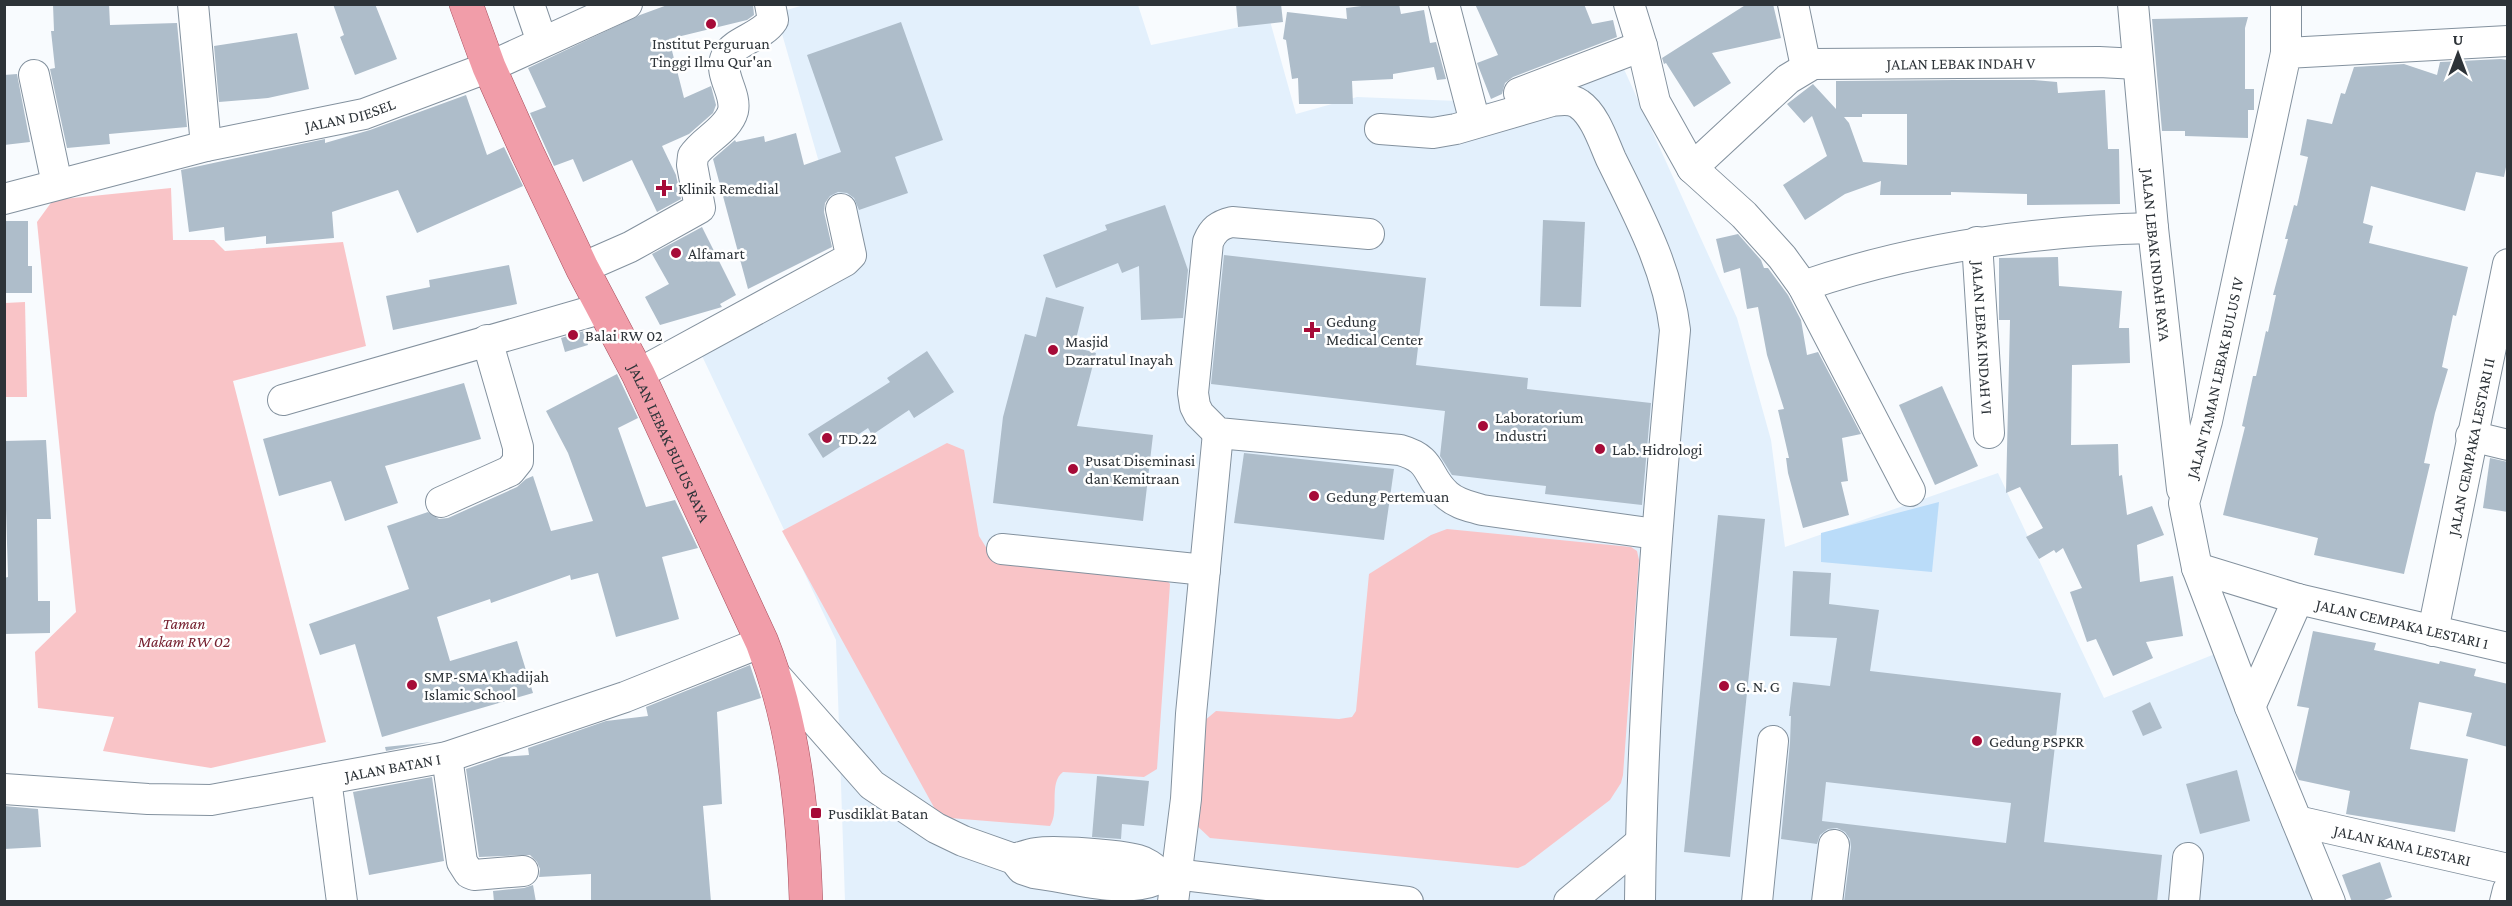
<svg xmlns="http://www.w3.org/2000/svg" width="2512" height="906" viewBox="0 0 2512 906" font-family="'Crimson Pro',serif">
  <rect width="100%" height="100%" fill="#f8fbfe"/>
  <polygon fill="#e3f0fc" points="804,5 1138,5 1151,45 1270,21 1296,114 1357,97 1508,103 1623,67 1737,318 1771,440 1785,547 1998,473 2104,698 2225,650 2331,901 845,901 836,640 695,341 848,263 776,13"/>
  <g fill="#f9c4c7">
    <polygon points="171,188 173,240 214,240 225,251 343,242 366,346 233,381 326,742 211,768 103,751 114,717 38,708 35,652 76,612 37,222 53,200"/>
    <polygon points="25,302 27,397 5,397 5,303"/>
    <path d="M947 443 964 450 979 536 989 552 1166 579 1170 584 1157 769 1144 777 1063 772C1048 783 1060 811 1050 826L950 818 936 811 782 531Z"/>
    <polygon points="1447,529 1631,547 1637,551 1639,560 1623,775 1621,783 1610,800 1525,865 1518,868 1210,838 1194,823 1204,721 1216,711 1339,719 1352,717 1356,711 1369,574 1431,535"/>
  </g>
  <polygon fill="#badcf9" points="1939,502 1932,572 1821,562 1821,533"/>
  <g fill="#aebdca" fill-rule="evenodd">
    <polygon points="53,4 109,4 110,25 177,23 187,127 109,134 110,144 67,148 50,69 55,68 51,31 54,31"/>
    <polygon points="333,4 375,4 397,59 355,75 340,37 344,35"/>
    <polygon points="670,4 753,4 754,15 747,20 669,39 684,98 711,86 716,105 713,113 689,134 662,146 676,175 681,199 657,212 632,160 583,182 573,159 554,166 530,113 546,107 528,68 640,15"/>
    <polygon points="1236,4 1281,4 1283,22 1238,27"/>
    <polygon points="1377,4 1399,4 1401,14 1424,10 1430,43 1436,42 1446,79 1437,80 1434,67 1393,74 1393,79 1352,81 1353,104 1299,104 1298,78 1292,79 1286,40 1283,39 1287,12 1347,19 1346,8"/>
    <polygon points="1475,4 1584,4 1592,24 1613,20 1617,37 1513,77 1505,83 1502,94 1491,99 1477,63 1498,55"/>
    <polygon points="1747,4 1773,4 1781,38 1712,53 1731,83 1694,107 1666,63 1664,64 1662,58"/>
    <polygon points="2248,17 2245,28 2245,89 2254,89 2254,110 2248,110 2248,138 2185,136 2185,131 2162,131 2152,19"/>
    <polygon points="901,22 943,140 895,157 908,193 859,210 854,198 847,193 838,192 830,196 825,203 824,212 832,247 748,289 713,159 735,140 736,142 764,136 765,142 796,133 804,165 841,152 807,55"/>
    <polygon points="297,33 309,89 268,98 219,102 214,46"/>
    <polygon points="2501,59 2508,60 2508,157 2504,177 2476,172 2465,211 2371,186 2363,223 2373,226 2369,243 2468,267 2456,316 2453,315 2442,367 2448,369 2435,413 2424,463 2430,464 2404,574 2314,555 2318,538 2223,515 2245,427 2242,426 2253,376 2256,376 2266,331 2268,332 2276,295 2273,295 2288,239 2285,239 2294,205 2297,206 2308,157 2300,155 2307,119 2332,124 2341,93 2345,94 2354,67 2404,64 2437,75 2440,62"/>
    <polygon points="17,74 30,142 4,145 4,75"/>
    <path d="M1955 80H2034L2057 82 2058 93 2105 90 2108 149H2119L2120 204 2027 205V194L1951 192V195H1880L1881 181 1845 194 1805 220 1783 185 1827 156 1812 116 1804 123 1787 104 1813 84 1836 109V81ZM1862 114H1907V165L1863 162 1849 123 1844 117H1862Z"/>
    <polygon points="466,95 487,155 504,147 523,186 417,233 398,190 332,212 334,238 266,244 266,236 225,241 224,227 189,232 181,170 325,139 325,143 370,130"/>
    <polygon points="1165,205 1188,270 1183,318 1141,320 1139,266 1122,273 1118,263 1056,288 1043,255 1107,230 1105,225"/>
    <polygon points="1543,220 1585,222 1581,307 1540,306"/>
    <polygon points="4,221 28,221 28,266 32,266 32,293 4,293"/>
    <polygon points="702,227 736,295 720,304 722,307 660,325 645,297 669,284 652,254"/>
    <polygon points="1738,234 1761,260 1764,268 1768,268 1788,295 1801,320 1807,355 1818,352 1861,434 1842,438 1848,481 1841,482 1849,515 1803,528 1788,473 1786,458 1789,458 1778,410 1784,409 1767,355 1758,307 1747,309 1740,268 1724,273 1716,239"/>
    <polygon points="1224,255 1426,278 1416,365 1528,378 1527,389 1651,403 1642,505 1545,494 1546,486 1452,475 1440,456 1445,411 1211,384"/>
    <polygon points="2058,257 2059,286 2122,291 2119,328 2129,328 2130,363 2072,365 2071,445 2118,444 2119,476 2122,475 2127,515 2152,506 2164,535 2137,545 2140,582 2173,576 2183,636 2146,642 2153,658 2113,676 2096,639 2087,642 2070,592 2082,588 2063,548 2056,553 2054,550 2039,559 2026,537 2043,528 2020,487 2006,493 2010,320 1999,320 1999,258"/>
    <polygon points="509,265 517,304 393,330 386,296 430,287 429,280"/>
    <polygon points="1046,297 1084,307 1074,347 1096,353 1077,426 1153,435 1143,521 993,503 1003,417 1025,334 1036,337"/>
    <polygon points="584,331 588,345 565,352 561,338"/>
    <polygon points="927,351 954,392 914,418 909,410 872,435 868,428 823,458 808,434 890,382 887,378"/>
    <polygon points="617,374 638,418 618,428 646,507 675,500 698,548 662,557 679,619 616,637 598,573 571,580 570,575 491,603 490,599 437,617 450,661 517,641 533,693 382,737 355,644 320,655 309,624 409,589 387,526 428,512 439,519 448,518 517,487 526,479 533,476 551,531 593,521 568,453 546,411"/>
    <polygon points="464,383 481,439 385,466 398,503 345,521 331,481 279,496 263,439"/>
    <polygon points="1942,386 1978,466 1935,485 1899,405"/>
    <polygon points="46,440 51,519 37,519 38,601 50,601 50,633 4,634 4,578 8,577 4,441"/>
    <polygon points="1244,453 1394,469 1384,540 1234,523"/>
    <polygon points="2490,458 2508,462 2508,512 2483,508"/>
    <polygon points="1718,515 1765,519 1730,857 1684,852"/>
    <path d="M1793 571 1831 573 1829 604 1879 610 1870 671 2061 693 2044 842 2162 855 2157 902H1844L1851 847 1850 839 1845 832 1837 828 1828 829 1820 835 1817 844 1781 839 1790 743 1791 716H1789L1793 682 1830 686 1837 638 1790 636ZM1826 782 2011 803 2006 843 1822 821Z"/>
    <polygon points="2313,631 2376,643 2374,650 2439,664 2440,661 2476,669 2474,676 2508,684 2508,747 2466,736 2472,713 2419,702 2410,749 2468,759 2455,832 2346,814 2350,791 2299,780 2295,772 2309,708 2297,706"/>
    <polygon points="750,665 761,698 717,712 722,804 703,806 711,902 591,902 591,874 539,877 540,869 537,862 530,855 479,857 466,769 501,757 529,755 528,748 606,721 648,716 646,707"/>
    <polygon points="2150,702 2162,728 2143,736 2132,711"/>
    <polygon points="432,742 386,751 385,747"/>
    <polygon points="2237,770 2250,821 2200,834 2186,784"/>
    <polygon points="1097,776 1149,781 1144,826 1122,824 1121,839 1092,837"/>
    <polygon points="432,777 444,861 369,875 353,792"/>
    <polygon points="4,806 38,809 41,847 4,849"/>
    <polygon points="2380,862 2392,897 2379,902 2352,902 2342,875"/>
    <polygon points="533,885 536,902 494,902 493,891 524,888"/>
  </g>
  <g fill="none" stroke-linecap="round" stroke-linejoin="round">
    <g stroke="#83919e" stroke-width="32">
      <g id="minor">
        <polyline points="193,4 206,146"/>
        <polyline points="529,4 542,42"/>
        <polyline points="1444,4 1472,111"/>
        <polyline points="1629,4 1642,46 1655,102 1692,168 1744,215 1782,257 1803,286 1910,491"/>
        <polyline points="1793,4 1806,67"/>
        <path id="s1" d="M2133 4 2153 228 2182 489"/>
        <polyline points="2286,53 2286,4"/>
        <polyline points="34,75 57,184"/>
        <polyline points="1519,93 1642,46"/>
        <path d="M1380 129 1433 133 1456 129 1552 101C1561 100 1571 98 1579 104 1595 115 1603 141 1611 159 1638 214 1668 269 1675 330 1657 520 1642 711 1640 902"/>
        <path id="s2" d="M1692 168 1788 79 1813 64 2099 62 2138 64"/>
        <path id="s3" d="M4 199 206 146 364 114 489 67 627 4"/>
        <path d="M1369 234 1232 222C1219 225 1213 230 1208 242L1193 393 1195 406 1199 414 1218 433 1400 450C1435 460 1425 476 1447 495 1457 504 1469 506 1482 510L1656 534"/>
        <path id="s4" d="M1977 242 1989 433"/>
        <path d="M582 268 630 247 700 208 692 165 693 156C703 140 728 130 733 111 737 93 718 74 726 57 734 41 762 37 773 20L770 4"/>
        <path d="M1803 286C1916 247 2034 231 2153 228"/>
        <polyline points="638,374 845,261 851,255 841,209"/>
        <polyline points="283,400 603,308"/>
        <polyline points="2471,436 2508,445"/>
        <polyline points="441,502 510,471 518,461 518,447 487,340"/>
        <polyline points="1002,549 1205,570"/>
        <path id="s5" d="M2197 568 2298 599 2508 648"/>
        <path id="s6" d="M2433 631 2508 264"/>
        <path d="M775 675 872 785 936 828 963 841 1014 859 1022 869 1034 873C1069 877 1122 894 1156 880L1158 872"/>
        <polyline points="2250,707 2298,599"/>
        <polyline points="447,757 462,862 469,873 474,875 523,871"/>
        <polyline points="326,779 342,902"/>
        <path id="s7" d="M4 789 148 799 211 800 447 757 625 697 762 642"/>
        <path id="s8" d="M2297 821 2508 869"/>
        <path d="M1014 859C1021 857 1029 854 1036 853 1056 850 1119 855 1138 860 1146 862 1152 867 1158 872L1408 902"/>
        <polyline points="1173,902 1186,799 1191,714 1218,433"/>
        <polyline points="1569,902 1641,842"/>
        <polyline points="1757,902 1773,741"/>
        <polyline points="1827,902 1834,845"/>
        <polyline points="2184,902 2188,858"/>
        <path id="s9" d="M2330 902 2250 707 2197 568 2184 503 2207 421 2286 53 2508 41"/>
        <polyline points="2505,902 2508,890"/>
      </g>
    </g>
    <g stroke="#a74d5c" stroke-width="34">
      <g id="major">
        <path id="s10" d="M466 4 489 67 527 152 582 268 638 374 762 642C795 726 803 813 806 902"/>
      </g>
    </g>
    <use href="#minor" stroke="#fff" stroke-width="30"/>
    <use href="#major" stroke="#f19da9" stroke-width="33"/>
  </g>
  <g fill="#a60b38" stroke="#fff" stroke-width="2">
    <circle cx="711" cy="24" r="6"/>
    <path d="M661 179h6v6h6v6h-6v6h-6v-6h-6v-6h6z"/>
    <circle cx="676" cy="253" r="6"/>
    <path d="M1309 321h6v6h6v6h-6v6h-6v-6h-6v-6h6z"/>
    <circle cx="573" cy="335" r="6"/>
    <circle cx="1053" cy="350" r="6"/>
    <circle cx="1483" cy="426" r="6"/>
    <circle cx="827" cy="438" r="6"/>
    <circle cx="1600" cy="449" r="6"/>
    <circle cx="1073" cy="469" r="6"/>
    <circle cx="1314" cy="496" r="6"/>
    <circle cx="412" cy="685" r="6"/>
    <circle cx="1724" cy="686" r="6"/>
    <circle cx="1977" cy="741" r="6"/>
    <rect x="810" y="807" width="12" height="12" rx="3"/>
  </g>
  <g text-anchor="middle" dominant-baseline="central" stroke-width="5" stroke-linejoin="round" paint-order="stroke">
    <g font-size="16" fill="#2d3338" stroke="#fff" text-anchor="start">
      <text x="711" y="43" text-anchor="middle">Institut Perguruan<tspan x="711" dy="18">Tinggi Ilmu Qur'an</tspan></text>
      <text x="678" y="188">Klinik Remedial</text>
      <text x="688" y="253">Alfamart</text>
      <text x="1326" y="321">Gedung<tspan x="1326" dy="18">Medical Center</tspan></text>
      <text x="585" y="335">Balai RW 02</text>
      <text x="1065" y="341">Masjid<tspan x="1065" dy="18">Dzarratul Inayah</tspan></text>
      <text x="1495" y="417">Laboratorium<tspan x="1495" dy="18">Industri</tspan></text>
      <text x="839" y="438">TD.22</text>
      <text x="1612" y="449">Lab. Hidrologi</text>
      <text x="1085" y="460">Pusat Diseminasi<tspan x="1085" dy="18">dan Kemitraan</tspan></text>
      <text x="1326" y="496">Gedung Pertemuan</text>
      <text x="424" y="676">SMP-SMA Khadijah<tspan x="424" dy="18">Islamic School</tspan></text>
      <text x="1736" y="686">G. N. G</text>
      <text x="1989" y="741">Gedung PSPKR</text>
      <text x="828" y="813">Pusdiklat Batan</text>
    </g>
    <g font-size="16" fill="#2d3338" stroke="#fff">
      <text stroke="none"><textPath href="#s2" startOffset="308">JALAN LEBAK INDAH V</textPath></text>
      <text stroke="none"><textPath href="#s3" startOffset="356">JALAN DIESEL</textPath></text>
      <text stroke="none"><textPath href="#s1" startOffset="252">JALAN LEBAK INDAH RAYA</textPath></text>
      <text stroke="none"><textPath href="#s4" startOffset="96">JALAN LEBAK INDAH VI</textPath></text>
      <text stroke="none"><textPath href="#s9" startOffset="555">JALAN TAMAN LEBAK BULUS IV</textPath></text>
      <text stroke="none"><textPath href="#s10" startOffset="484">JALAN LEBAK BULUS RAYA</textPath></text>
      <text stroke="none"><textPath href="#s6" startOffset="188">JALAN CEMPAKA LESTARI II</textPath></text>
      <text stroke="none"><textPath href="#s5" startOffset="213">JALAN CEMPAKA LESTARI 1</textPath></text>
      <text stroke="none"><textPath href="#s7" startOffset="392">JALAN BATAN I</textPath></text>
      <text stroke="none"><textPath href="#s8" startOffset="108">JALAN KANA LESTARI</textPath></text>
    </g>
    <g font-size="16" font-style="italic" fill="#76202f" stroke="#fff">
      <text x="184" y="623">Taman<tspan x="184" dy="18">Makam RW 02</tspan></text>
    </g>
  </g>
  <rect width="2512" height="906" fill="none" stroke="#2d3338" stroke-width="12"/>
  <g transform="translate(2458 54)" stroke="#ffffff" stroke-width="4.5" paint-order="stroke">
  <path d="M0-4.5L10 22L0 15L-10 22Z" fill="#2d3338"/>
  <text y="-9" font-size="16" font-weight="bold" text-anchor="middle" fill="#2d3338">U</text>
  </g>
</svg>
